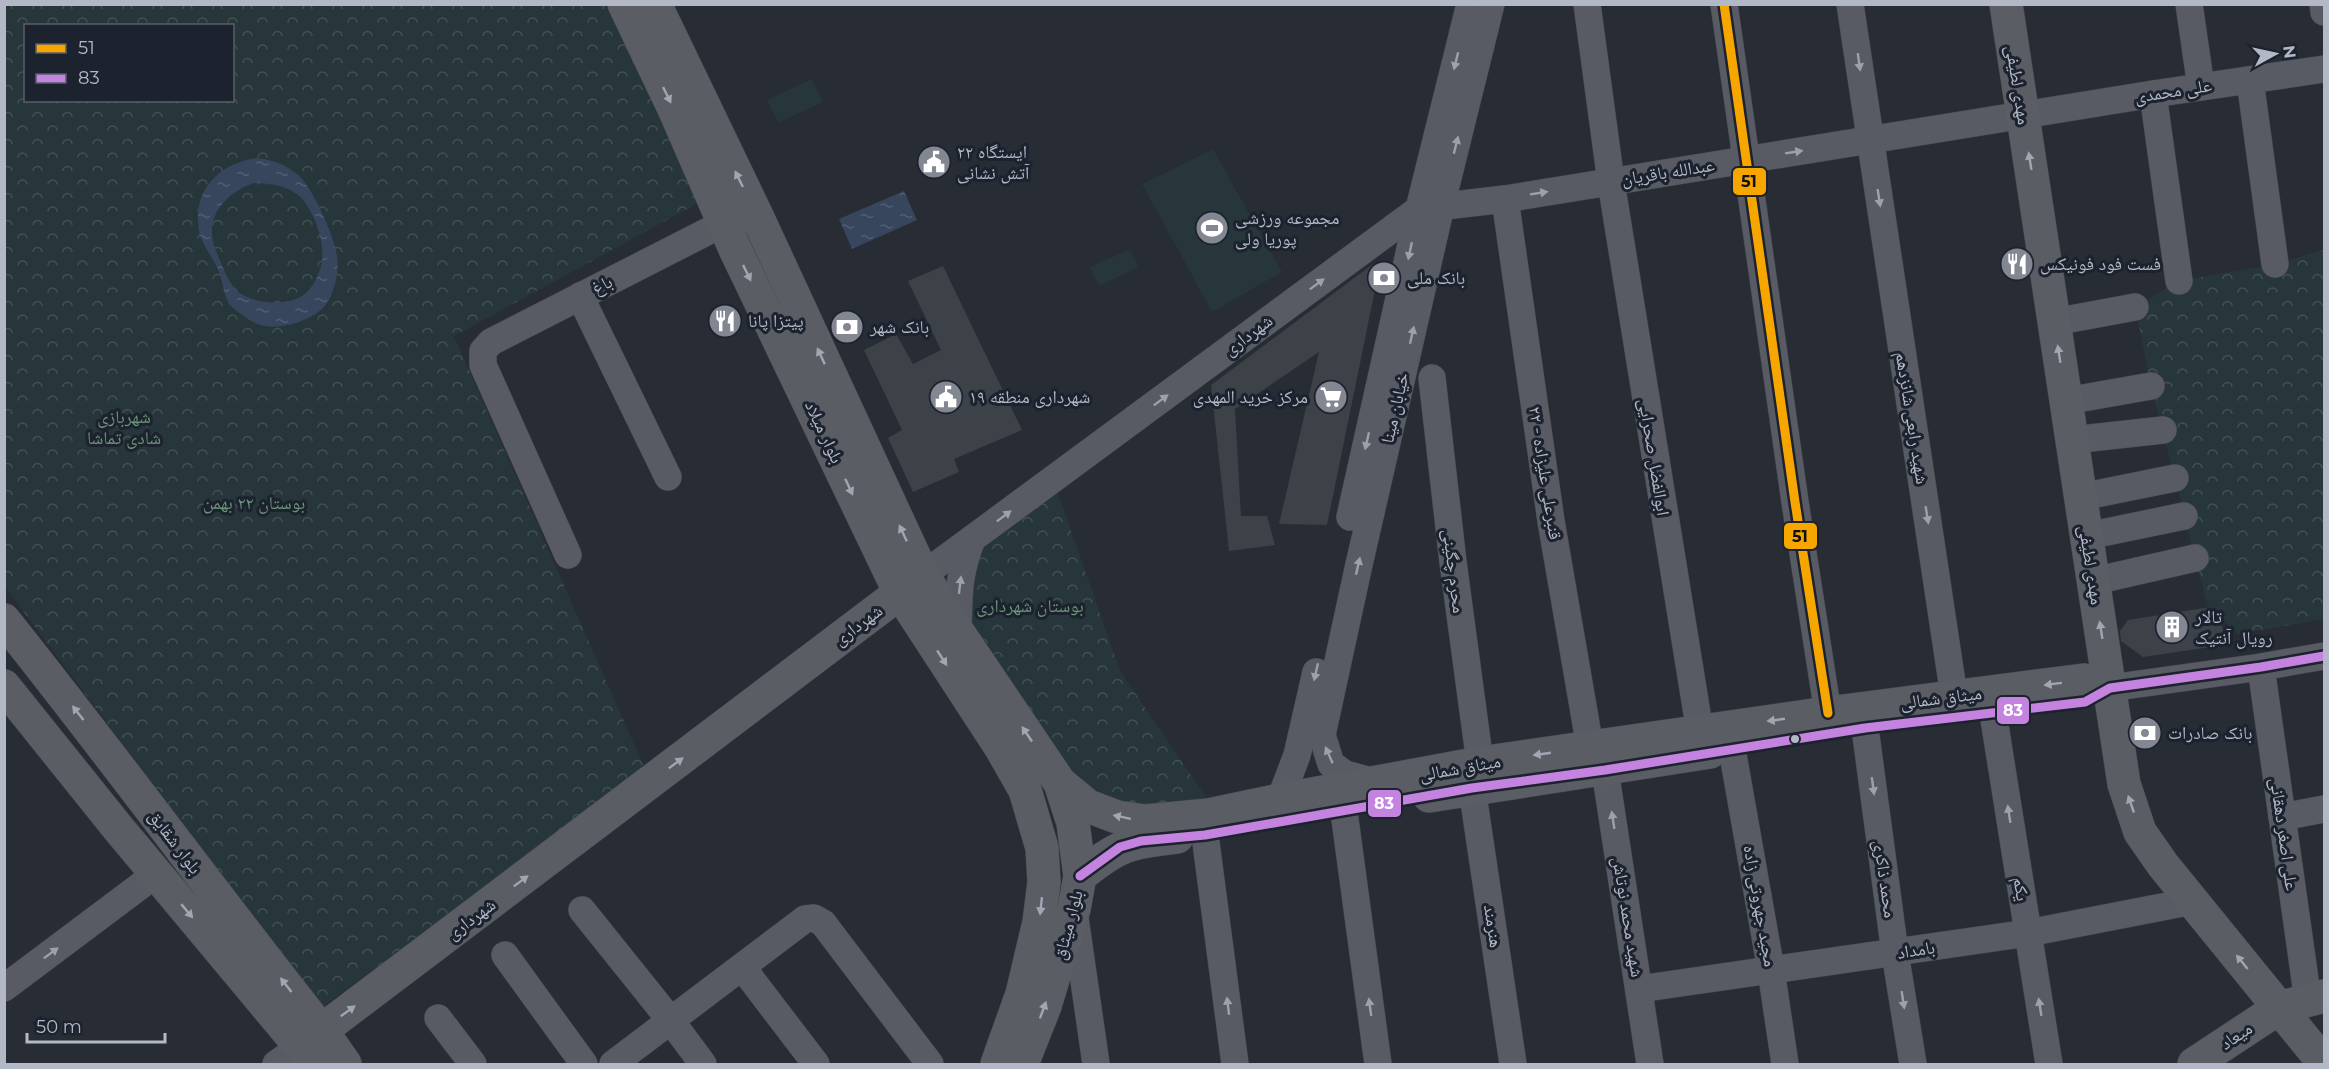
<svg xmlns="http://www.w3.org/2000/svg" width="2329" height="1069" viewBox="0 0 2329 1069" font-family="Montserrat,'Noto Naskh Arabic',sans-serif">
  <defs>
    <pattern id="forest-crowns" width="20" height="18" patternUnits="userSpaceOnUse" patternTransform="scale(1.5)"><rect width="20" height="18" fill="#26363a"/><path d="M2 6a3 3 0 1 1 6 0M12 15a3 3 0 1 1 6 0" fill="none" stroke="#435155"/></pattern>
    <pattern id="water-ripples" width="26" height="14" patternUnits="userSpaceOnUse" patternTransform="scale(1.5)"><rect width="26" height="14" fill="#37455d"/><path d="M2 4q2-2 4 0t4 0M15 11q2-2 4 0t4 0" fill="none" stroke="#525e73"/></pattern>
  </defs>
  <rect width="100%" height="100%" fill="#282c34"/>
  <g fill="#26363a">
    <polygon points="812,79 823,102 778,123 767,100"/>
    <polygon points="1213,149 1282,272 1212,312 1142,184"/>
    <polygon points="1130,249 1138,267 1099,286 1090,267"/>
  </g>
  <g fill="url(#forest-crowns)" fill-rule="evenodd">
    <path d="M5 5H605L702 201 454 336 645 769 321 1008 5 587ZM26 26H232V100H26Z"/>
    <polygon points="2324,250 2324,619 2238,634 2207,604 2151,386 2135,307 2179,281 2275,264"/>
    <polygon points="1057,490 1120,671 1210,803 1132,805 1100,792 1068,772 966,623 978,553"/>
  </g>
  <g fill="url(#water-ripples)" fill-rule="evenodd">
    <path d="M257 158C273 160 285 164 298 175 312 186 335 238 337 256 339 271 336 283 331 296 325 311 310 318 296 323 275 329 259 329 241 314 237 311 230 306 228 302 223 291 222 278 217 267 212 257 203 245 200 235 190 193 217 163 257 158ZM254 183C269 183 285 185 298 195 314 208 327 246 321 266 313 295 296 305 266 302 257 301 244 297 237 291 229 283 225 272 221 263 216 252 211 240 212 227 214 206 235 189 254 183Z"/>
    <polygon points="904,191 917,220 852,249 839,219"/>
  </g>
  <g fill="#3d4148">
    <polygon points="1373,264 1377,280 1327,525 1279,524 1319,352 1235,409 1241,516 1267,516 1275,545 1229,551 1211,385"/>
    <polygon points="943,266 1022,430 954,459 959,472 913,492 888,438 902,430 864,350 896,334 913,364 941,350 908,281"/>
    <polygon points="2211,607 2231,644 2143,657 2121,641 2120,631 2128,620"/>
  </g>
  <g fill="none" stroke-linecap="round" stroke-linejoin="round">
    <g stroke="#44474d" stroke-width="28">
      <g id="minor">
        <polyline points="1587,4 1611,182 1700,732"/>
        <polyline points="1724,4 1795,502 1828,713"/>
        <polyline points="1850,4 1954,696"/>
        <polyline points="2189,4 2201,87"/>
        <polyline points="2323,4 2324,12"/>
        <polyline points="2250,80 2275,264"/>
        <polyline points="2153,94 2179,281"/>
        <polyline points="1505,199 1551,521 1590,747"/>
        <polyline points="580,296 668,477"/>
        <polyline points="2054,322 2135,307"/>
        <polyline points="1432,378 1453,562 1480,763"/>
        <polyline points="2066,401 2151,386"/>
        <polyline points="2072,440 2163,430"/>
        <polyline points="2081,497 2175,478"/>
        <polyline points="1350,517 1419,209 1470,4"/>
        <polyline points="2087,536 2184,516"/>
        <polyline points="568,555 483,365 483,351 491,342 724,223 744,219"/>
        <polyline points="923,575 1419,209 1505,199 2153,94 2324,69"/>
        <polyline points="2094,581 2195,558"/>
        <path d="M958 632C959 594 958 575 972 539"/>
        <polyline points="2261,667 2308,1001"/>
        <polyline points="2110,688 2261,667 2324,656"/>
        <polyline points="1993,713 2049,1064"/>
        <polyline points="1865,728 1895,953 1913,1064"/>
        <polyline points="1732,749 1771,970 1785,1064"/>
        <polyline points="1605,770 1650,1064"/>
        <polyline points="1375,782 1345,774 1331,764 1322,735 1358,569 1441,206 1491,4"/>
        <polyline points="1472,788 1513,1064"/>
        <polyline points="1280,800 1297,755 1316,672"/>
        <polyline points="1344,812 1378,1064"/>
        <polyline points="2282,817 2324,809"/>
        <polyline points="1205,835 1235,1064"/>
        <polyline points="582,910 671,1021 703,1064"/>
        <polyline points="1074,911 1096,1064"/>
        <polyline points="505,955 584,1064"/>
        <polyline points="742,967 816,1064"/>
        <polyline points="4,988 156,874"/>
        <polyline points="1639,989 2028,933 2193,901"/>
        <polyline points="438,1018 473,1064"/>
        <polyline points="276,1064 301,1046"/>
        <polyline points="613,1064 805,919 814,918 823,923 930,1064"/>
      </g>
    </g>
    <g stroke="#464951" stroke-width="34">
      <g id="major">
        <polyline points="624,4 675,111 735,249 900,593 1001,748 1025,790 1042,848 1044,882 1039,922 1022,994 997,1064"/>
        <polyline points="655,4 757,216 923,575 958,632 1060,783 1073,823 1080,876 1074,909 1045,1006 1022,1064"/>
        <polyline points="2006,4 2124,784 2140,832 2163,865 2324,1063"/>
        <path d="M4 620C112 755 214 895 322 1031L345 1064"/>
        <polyline points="4,686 118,828 315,1064"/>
        <polyline points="1060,783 1088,806 1117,817 1145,821 1209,815 1280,800 1480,763 1828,713 2084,680 2110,688"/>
        <polyline points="1429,796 1710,752"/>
        <path d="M1080 876C1118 845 1129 842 1177 837"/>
        <polyline points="301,1046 917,580"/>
        <polyline points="2194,1064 2279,1008 2324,996"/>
      </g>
    </g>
    <use href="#minor" stroke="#585b63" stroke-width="27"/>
    <use href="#major" stroke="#5a5d64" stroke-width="33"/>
    <g stroke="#1c222e" stroke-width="14">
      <polyline id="bus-1" points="1724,4 1795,502 1828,713"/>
    </g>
    <g stroke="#1c222e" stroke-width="14">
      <polyline id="bus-2" points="1080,876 1120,847 1141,841 1205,835 1472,788 1605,770 1865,728 2085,702 2110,688 2261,667 2324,656"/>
    </g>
    <use href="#bus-1" stroke="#f7a600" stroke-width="9"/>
    <use href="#bus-2" stroke="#c483df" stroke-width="9"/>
  </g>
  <defs><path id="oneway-solid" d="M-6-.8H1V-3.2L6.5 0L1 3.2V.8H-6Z" transform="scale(1.5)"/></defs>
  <g fill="#9ca1ac">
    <use href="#oneway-solid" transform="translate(1456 61) rotate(104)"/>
    <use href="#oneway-solid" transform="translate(1859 62) rotate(82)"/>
    <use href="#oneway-solid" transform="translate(1456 145) rotate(-76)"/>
    <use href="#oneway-solid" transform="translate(1794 152) rotate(-9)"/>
    <use href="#oneway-solid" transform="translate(1539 193) rotate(-9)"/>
    <use href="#oneway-solid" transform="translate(1879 198) rotate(81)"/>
    <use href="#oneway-solid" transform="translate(1410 251) rotate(102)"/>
    <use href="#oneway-solid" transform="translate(1317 284) rotate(-37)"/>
    <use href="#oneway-solid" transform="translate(1412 335) rotate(-77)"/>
    <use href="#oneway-solid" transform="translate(1161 400) rotate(-37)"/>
    <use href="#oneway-solid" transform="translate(1367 441) rotate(103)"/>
    <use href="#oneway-solid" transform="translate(1927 515) rotate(81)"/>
    <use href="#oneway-solid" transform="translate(1004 516) rotate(-37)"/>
    <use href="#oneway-solid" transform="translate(1358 566) rotate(-77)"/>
    <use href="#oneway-solid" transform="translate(960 585) rotate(-83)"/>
    <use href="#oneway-solid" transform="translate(1316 672) rotate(103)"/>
    <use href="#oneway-solid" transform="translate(1329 755) rotate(-114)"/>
    <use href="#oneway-solid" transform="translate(1873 786) rotate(82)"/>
    <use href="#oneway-solid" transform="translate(2009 814) rotate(-99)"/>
    <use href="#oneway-solid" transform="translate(1613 820) rotate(-99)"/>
    <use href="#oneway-solid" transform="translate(51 953) rotate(-37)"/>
    <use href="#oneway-solid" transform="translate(1903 1000) rotate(81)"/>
    <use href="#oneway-solid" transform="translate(1228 1006) rotate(-97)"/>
    <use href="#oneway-solid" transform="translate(1370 1007) rotate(-98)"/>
    <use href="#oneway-solid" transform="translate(2040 1007) rotate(-99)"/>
  </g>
  <g fill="#a0a6b2">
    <use href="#oneway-solid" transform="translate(667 95) rotate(64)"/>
    <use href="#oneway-solid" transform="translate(2030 161) rotate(-99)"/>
    <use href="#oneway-solid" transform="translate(739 179) rotate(-116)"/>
    <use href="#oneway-solid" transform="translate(747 273) rotate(64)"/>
    <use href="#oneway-solid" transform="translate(2059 354) rotate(-99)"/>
    <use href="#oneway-solid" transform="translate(821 356) rotate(-115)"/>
    <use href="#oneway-solid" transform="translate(849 487) rotate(65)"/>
    <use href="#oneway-solid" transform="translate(903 533) rotate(-115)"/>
    <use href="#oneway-solid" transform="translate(2101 630) rotate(-99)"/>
    <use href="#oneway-solid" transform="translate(942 658) rotate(57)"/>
    <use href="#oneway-solid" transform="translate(2053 684) rotate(173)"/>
    <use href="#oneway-solid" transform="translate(78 713) rotate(-128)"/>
    <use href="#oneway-solid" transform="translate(1776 720) rotate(172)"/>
    <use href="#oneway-solid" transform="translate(1027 734) rotate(-124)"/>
    <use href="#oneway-solid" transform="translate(1542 754) rotate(172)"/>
    <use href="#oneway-solid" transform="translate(676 763) rotate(-37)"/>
    <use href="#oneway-solid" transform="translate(2131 804) rotate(-109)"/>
    <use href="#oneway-solid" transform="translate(1122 817) rotate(-168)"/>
    <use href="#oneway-solid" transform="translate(521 881) rotate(-37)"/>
    <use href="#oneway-solid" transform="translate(1041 906) rotate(96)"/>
    <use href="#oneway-solid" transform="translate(187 911) rotate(50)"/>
    <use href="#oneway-solid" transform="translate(2242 962) rotate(-129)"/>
    <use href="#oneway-solid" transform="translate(286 985) rotate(-128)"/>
    <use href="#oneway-solid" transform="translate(1043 1010) rotate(-70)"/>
    <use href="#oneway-solid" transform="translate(348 1011) rotate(-36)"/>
  </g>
  <defs>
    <g id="civic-disc" transform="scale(1.725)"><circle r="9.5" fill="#828792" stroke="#1c222e"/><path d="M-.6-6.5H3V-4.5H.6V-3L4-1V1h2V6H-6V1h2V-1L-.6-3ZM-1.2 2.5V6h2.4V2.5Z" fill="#fff"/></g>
    <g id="stadium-disc" transform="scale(1.725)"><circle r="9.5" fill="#828792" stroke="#1c222e"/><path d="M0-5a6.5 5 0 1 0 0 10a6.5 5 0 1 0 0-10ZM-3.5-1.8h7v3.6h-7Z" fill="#fff"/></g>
    <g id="restaurant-disc" transform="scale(1.725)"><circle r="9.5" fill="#828792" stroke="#1c222e"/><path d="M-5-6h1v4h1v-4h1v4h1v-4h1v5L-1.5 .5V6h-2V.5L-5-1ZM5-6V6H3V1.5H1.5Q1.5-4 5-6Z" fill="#fff"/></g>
    <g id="bank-disc" transform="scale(1.725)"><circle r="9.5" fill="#828792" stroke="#1c222e"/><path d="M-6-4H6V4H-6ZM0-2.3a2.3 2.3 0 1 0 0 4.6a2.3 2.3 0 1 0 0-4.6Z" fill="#fff"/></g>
    <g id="supermarket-disc" transform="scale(1.725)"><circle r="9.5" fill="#828792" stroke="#1c222e"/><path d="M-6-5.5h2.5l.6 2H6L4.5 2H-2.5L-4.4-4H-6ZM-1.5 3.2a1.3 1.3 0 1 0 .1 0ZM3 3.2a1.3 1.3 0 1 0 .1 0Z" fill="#fff"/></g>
    <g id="building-disc" transform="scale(1.725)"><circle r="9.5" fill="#828792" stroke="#1c222e"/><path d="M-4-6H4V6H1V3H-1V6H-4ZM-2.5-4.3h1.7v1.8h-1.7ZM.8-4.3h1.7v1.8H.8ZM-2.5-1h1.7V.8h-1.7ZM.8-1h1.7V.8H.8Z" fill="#fff"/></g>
  </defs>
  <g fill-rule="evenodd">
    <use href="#civic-disc" x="934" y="162"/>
    <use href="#stadium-disc" x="1212" y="228"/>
    <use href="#restaurant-disc" x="2017" y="264"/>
    <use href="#bank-disc" x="1384" y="278"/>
    <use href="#restaurant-disc" x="725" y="321"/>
    <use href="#bank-disc" x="847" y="327"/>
    <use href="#civic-disc" x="946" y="397"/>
    <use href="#supermarket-disc" x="1331" y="397"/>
    <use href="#building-disc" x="2172" y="627"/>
    <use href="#bank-disc" x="2145" y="733"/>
  </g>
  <circle fill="#b2b8c5" stroke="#1c222e" stroke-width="2" cx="1795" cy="739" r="5"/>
  <g text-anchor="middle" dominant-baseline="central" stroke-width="6" stroke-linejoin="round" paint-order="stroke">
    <g font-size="18" fill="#b2b8c5" stroke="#1c222e">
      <text transform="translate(2018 85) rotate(81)">مهدی لطیفی</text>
      <text transform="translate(2173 91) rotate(-9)">علی محمدی</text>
      <text transform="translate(1668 172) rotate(-9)">عبدالله باقریان</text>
      <text transform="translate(602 285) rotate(-27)">باغ</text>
      <text transform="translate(1248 335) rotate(-37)">شهرداری</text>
      <text transform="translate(1395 408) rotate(-77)">خیابان مینا</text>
      <text transform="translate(1912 418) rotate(81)">شهید رابعی شانزدهم</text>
      <text transform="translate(824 432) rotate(65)">بلوار میلاد</text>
      <text transform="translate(1654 457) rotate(81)">ابوالفضل صحرایی</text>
      <text transform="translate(1545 473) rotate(81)">قنبرعلی علیزاده - ۲۲</text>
      <text transform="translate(2091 565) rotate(81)">مهدی لطیفی</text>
      <text transform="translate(1454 571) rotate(83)">محرم چگینی</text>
      <text transform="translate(858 625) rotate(-37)">شهرداری</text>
      <text transform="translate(1941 698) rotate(-7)">میثاق شمالی</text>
      <text transform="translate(1460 768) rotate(-10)">میثاق شمالی</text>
      <text transform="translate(2284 834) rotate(82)">علی اصغر دهقانی</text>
      <text transform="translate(175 842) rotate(53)">بلوار شقایق</text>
      <text transform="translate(1885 879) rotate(82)">محمد ذاکری</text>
      <text transform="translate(2021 889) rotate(81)">یکم</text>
      <text transform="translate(1760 906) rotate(80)">مجید جهروتی زاده</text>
      <text transform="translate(1628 917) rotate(81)">شهید محمد نوتاش</text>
      <text transform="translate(471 919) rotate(-37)">شهرداری</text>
      <text transform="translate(1068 925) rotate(-75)">بلوار میثاق</text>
      <text transform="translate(1493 926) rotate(81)">هنرمند</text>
      <text transform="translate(1916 950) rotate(-9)">بامداد</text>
      <text transform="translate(2236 1036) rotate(-34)">میعاد</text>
    </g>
    <g font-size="18" fill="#b2b8c5" stroke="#1c222e" text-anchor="start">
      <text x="957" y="152">ایستگاه ۲۲<tspan x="957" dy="21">آتش نشانی</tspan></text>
      <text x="1235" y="218">مجموعه ورزشی<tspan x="1235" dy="21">پوریا ولی</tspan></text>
      <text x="2040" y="264">فست فود فونیکس</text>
      <text x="1407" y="278">بانک ملی</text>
      <text x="748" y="321">پیتزا پانا</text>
      <text x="870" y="327">بانک شهر</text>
      <text x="969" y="397">شهرداری منطقه ۱۹</text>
      <text x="1308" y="397" text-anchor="end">مرکز خرید المهدی</text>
      <text x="2195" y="617">تالار<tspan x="2195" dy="21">رویال آنتیک</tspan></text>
      <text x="2168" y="733">بانک صادرات</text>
    </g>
    <g font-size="18" fill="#6a9578" stroke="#1c222e">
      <text x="124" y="417">شهربازی<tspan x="124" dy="21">شادی تماشا</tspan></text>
      <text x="254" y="503">بوستان ۲۲ بهمن</text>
      <text x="1030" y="606">بوستان شهرداری</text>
    </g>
  </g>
  <g stroke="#1c222e" stroke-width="2">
    <rect x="1732" y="167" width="35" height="29" rx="6" fill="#f7a600"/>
    <rect x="1783" y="522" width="35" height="28" rx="6" fill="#f7a600"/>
    <rect x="1996" y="696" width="34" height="29" rx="6" fill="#c483df"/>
    <rect x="1367" y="789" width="35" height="29" rx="6" fill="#c483df"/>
  </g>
  <g font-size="16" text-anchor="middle" font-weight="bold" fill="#fff">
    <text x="2013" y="716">83</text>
    <text x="1384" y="809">83</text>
  </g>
  <g font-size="16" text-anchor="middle" font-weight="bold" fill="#111">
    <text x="1749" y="187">51</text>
    <text x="1800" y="542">51</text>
  </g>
  <rect width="2329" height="1069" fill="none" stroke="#b2b8c5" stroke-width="12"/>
  <rect x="24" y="24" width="210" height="78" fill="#1c222e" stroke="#585e6a" stroke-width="1.5"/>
  <rect x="36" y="44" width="30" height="9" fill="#f7a600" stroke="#585e6a" stroke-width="1.5"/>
  <text x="78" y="54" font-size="18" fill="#b2b8c5">51</text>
  <rect x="36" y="74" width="30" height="9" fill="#c483df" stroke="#585e6a" stroke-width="1.5"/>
  <text x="78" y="84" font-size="18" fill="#b2b8c5">83</text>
  <g transform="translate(2275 54) rotate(82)" stroke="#1c222e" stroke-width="4.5" paint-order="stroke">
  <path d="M0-4.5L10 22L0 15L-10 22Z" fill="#b2b8c5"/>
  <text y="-9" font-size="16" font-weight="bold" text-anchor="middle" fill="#b2b8c5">N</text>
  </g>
  <path d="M27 1033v9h138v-9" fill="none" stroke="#b2b8c5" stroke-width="3"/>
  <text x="36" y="1033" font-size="18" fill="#b2b8c5" stroke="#1c222e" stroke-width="4.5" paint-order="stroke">50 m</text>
</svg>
